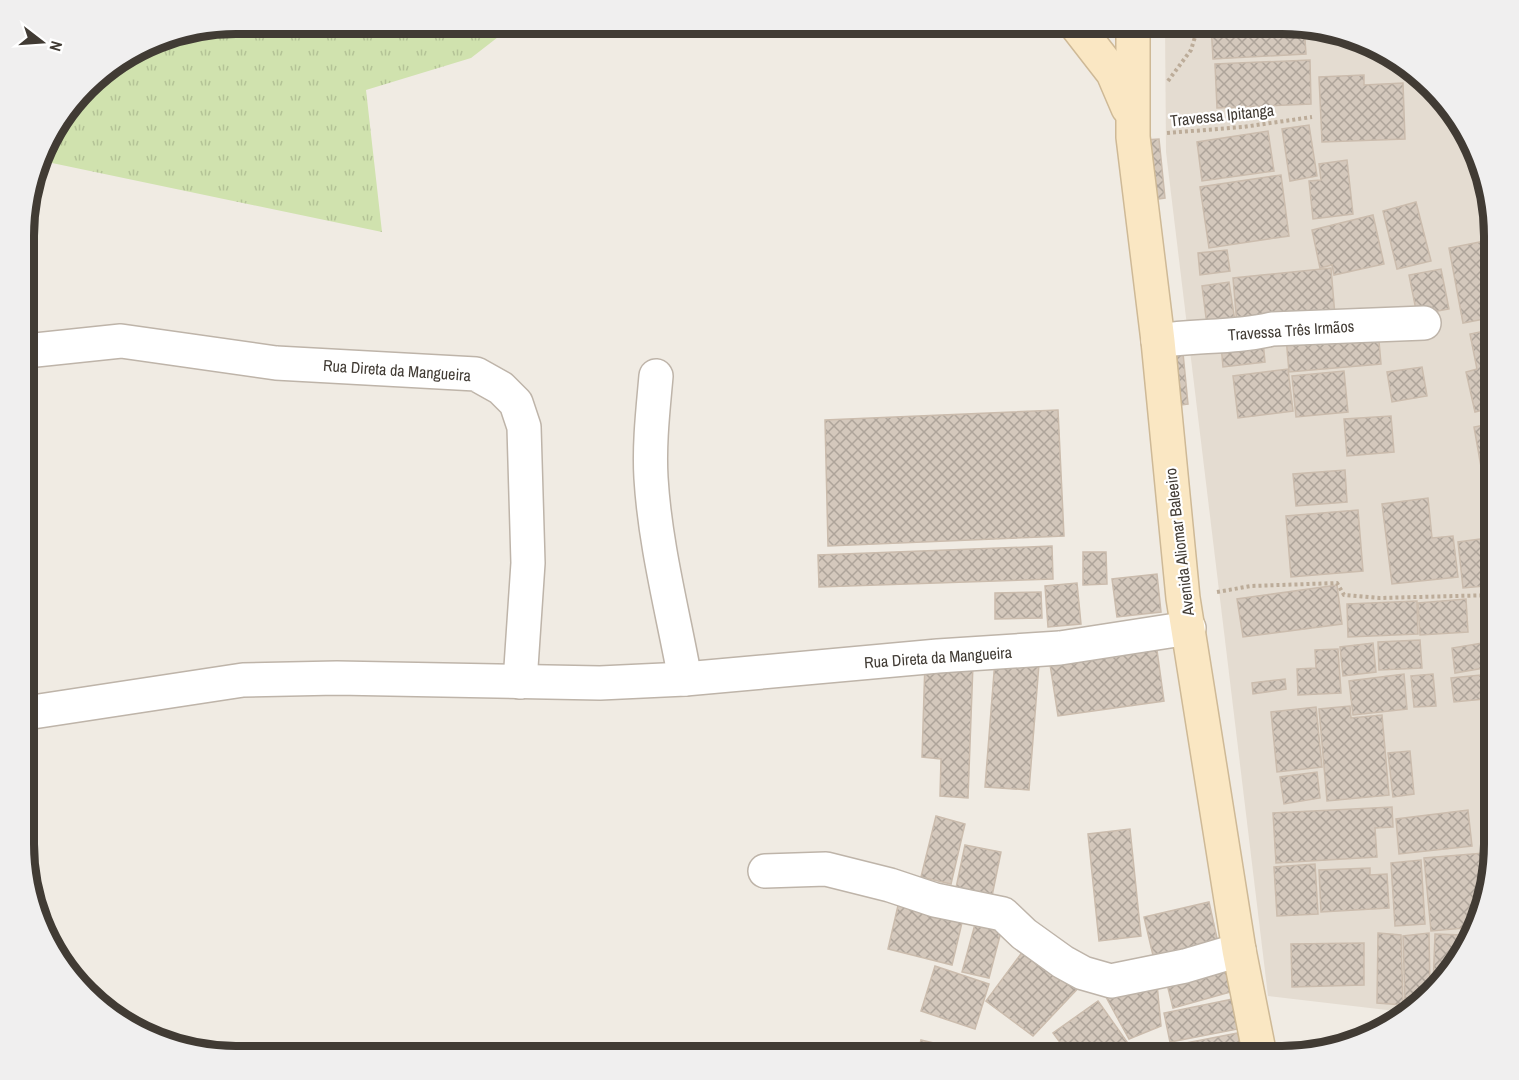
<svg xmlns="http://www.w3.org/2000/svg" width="1519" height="1080" viewBox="0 0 1519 1080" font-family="'Archivo Narrow',sans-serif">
  <defs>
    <pattern id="grass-tufts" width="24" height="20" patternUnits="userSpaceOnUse" patternTransform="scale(1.5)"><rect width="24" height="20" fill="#d0e2ae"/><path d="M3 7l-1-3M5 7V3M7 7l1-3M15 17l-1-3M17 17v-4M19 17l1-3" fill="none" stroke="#b4c396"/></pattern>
    <pattern id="building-cross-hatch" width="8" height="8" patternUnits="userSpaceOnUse" patternTransform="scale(1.5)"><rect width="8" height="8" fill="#d4c8bc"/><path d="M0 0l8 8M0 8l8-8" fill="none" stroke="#aea49a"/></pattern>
  </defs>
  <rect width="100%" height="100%" fill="#f0ebe3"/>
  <polygon fill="#e4dcd1" points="1165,24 1296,24 1363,40 1412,68 1473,142 1495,223 1495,857 1484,912 1451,973 1404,1012 1268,996 1166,152"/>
  <polygon fill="url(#grass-tufts)" points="237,24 515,24 471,58 366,90 382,232 52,163 38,169 46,142 96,77 156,40"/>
  <g fill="url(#building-cross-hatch)" stroke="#cbbcad" stroke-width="1.5">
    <polygon points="1211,24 1304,26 1306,54 1213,59"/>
    <polygon points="1310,60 1311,104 1217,108 1215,64"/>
    <polygon points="1364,75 1364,85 1403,83 1405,139 1322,142 1319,77"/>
    <polygon points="1309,125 1317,176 1290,181 1282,129"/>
    <polygon points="1268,131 1274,171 1202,181 1197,142"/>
    <polygon points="1159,139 1165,198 1151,200 1144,140"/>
    <polygon points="1347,160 1353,214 1313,219 1309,181 1321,180 1319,164"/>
    <polygon points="1281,175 1289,236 1209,248 1200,187"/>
    <polygon points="1416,202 1431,261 1397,269 1383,211"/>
    <polygon points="1373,215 1384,264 1334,275 1332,265 1320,268 1312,230"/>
    <polygon points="1495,239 1495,317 1463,323 1449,248"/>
    <polygon points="1227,250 1230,271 1200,275 1198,253"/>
    <polygon points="1331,268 1335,316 1237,325 1233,278"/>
    <polygon points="1441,269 1449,309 1417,315 1409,275"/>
    <polygon points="1229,282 1236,328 1208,333 1202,286"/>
    <polygon points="1495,329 1495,407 1475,412 1466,372 1477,369 1470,334"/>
    <polygon points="1378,330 1381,364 1289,372 1286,337"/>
    <polygon points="1263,341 1265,362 1223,367 1221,345"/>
    <polygon points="1182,343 1188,404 1173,406 1167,344"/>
    <polygon points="1422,367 1427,396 1392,402 1387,372"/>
    <polygon points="1288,369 1293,411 1238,418 1233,376"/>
    <polygon points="1344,371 1348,412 1296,417 1292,376"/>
    <polygon points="1058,410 1064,536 828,546 825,420"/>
    <polygon points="1391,416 1394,452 1347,456 1344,419"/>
    <polygon points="1495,423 1495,487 1485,489 1474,427"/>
    <polygon points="1345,470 1347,502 1296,506 1293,474"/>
    <polygon points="1428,498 1432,538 1453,536 1458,577 1392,584 1382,504"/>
    <polygon points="1358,510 1363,571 1291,577 1286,516"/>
    <polygon points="1495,537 1495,585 1463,588 1458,542"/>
    <polygon points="1052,546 1053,579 819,587 818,555"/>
    <polygon points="1083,552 1106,552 1107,584 1083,585"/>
    <polygon points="1157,574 1161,612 1117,617 1112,579"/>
    <polygon points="1077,583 1081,624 1048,627 1045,586"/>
    <polygon points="1337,585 1342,624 1243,637 1237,599"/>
    <polygon points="1041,592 1042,618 995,619 995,593"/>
    <polygon points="1466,599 1468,632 1420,635 1418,603"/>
    <polygon points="1417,601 1418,634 1348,637 1347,604"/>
    <polygon points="1495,610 1495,649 1489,650 1482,612"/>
    <polygon points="1420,640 1422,668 1379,670 1378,642"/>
    <polygon points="1495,641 1495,666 1455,673 1452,648"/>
    <polygon points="1156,643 1164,701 1058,716 1049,658"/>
    <polygon points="1373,643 1376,672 1343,676 1340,647"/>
    <polygon points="1338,649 1341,693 1298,695 1297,669 1316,668 1315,650"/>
    <polygon points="995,660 1039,664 1029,790 985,787"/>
    <polygon points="925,662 973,664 968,798 940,796 941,759 922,757"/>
    <polygon points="1404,674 1407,709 1353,715 1349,681"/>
    <polygon points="1433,674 1436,706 1414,707 1411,676"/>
    <polygon points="1481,675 1484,699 1454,702 1451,678"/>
    <polygon points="1285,679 1286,689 1253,694 1252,683"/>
    <polygon points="1350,706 1351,718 1382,715 1389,795 1327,801 1319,709"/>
    <polygon points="1316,707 1322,767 1277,772 1271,712"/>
    <polygon points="1410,751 1414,794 1393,797 1388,753"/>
    <polygon points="1317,772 1320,798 1284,804 1280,777"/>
    <polygon points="1392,807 1393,827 1375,828 1377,857 1276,863 1273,813"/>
    <polygon points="1468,810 1472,846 1399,854 1396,819"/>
    <polygon points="936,816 965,824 951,884 921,877"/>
    <polygon points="1130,829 1141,936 1099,941 1088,834"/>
    <polygon points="965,845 1001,852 992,896 956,888"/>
    <polygon points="1484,853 1487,894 1484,912 1476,927 1431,931 1424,858"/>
    <polygon points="1421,860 1425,924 1395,926 1391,863"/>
    <polygon points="1315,864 1318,914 1277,916 1274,867"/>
    <polygon points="1370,868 1370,875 1387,874 1389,908 1321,912 1319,870"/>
    <polygon points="1485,872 1491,872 1487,897"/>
    <polygon points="900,897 964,914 952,965 888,949"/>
    <polygon points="1209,902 1220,952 1156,968 1144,917"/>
    <polygon points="977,917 1003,924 989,978 962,972"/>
    <polygon points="1378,933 1401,935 1403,1005 1377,1003"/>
    <polygon points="1429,933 1430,990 1414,1004 1405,1003 1403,936"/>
    <polygon points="1435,934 1462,935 1462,952 1451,973 1433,988"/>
    <polygon points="1029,943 1083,983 1033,1036 986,1001"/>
    <polygon points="1364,943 1364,985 1292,987 1291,944"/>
    <polygon points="1227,964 1234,991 1173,1008 1166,980"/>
    <polygon points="935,966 989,984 975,1029 921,1011"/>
    <polygon points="1157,984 1161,1026 1129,1039 1106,997"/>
    <polygon points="1238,998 1243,1028 1170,1042 1164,1013"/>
    <polygon points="1098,1001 1137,1056 1070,1056 1053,1033"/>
    <polygon points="1238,1033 1242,1056 1172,1056 1170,1046"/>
    <polygon points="921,1040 977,1053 976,1056 917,1056"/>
    <polygon points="1023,1047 1031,1056 1013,1056"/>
  </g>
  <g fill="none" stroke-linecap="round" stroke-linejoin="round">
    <g stroke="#beb4a9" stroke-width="36">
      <g id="street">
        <path d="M1158 341C1196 335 1235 338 1272 329L1424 323"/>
        <polyline points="26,351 121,341 276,363 476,374 501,388 516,403 524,427 528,563 520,682"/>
        <path d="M656 376C653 410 649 444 651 478 655 545 673 613 685 679"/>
        <polyline points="26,713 243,680 337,678 600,683 685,679 938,656 1060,648 1189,628"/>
        <polyline points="765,871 826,869 890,885 935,900 1003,914 1024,934 1063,962 1083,973 1111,981 1185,966 1239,950"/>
      </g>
    </g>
    <g stroke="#ceb996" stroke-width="36">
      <g id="secondary">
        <polyline points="1075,24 1113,73 1128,108"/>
        <polyline points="1133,24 1133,137 1158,341 1183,598 1239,950 1260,1056"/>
      </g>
    </g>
    <g stroke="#bcac99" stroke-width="4" stroke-dasharray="3 3" stroke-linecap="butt">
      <polyline points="1168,81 1191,50 1199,24"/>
      <polyline points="1167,133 1243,127 1312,117"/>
      <polyline points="1217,592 1251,586 1337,583 1344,595 1379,598 1495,595"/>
    </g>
    <use href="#street" stroke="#fff" stroke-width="33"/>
    <use href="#secondary" stroke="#fae7c3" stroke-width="33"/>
  </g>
  <g text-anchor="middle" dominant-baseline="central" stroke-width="4.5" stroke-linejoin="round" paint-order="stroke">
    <g font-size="16" fill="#413b34" stroke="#fff">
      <text transform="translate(1222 115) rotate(-6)">Travessa Ipitanga</text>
      <text transform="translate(1291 330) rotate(-4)">Travessa Três Irmãos</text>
      <text transform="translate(397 370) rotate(4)">Rua Direta da Mangueira</text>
      <text transform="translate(1179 542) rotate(-97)">Avenida Aliomar Baleeiro</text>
      <text transform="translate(938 657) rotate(-4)">Rua Direta da Mangueira</text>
    </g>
  </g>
  <path d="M0 0H1519V1080H0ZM236 34H1282A202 202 0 0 1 1484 236V844A202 202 0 0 1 1282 1046H236A202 202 0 0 1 34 844V236A202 202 0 0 1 236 34Z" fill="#f0efef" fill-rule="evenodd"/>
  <path fill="none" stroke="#413b34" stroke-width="8" d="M236 34H1282A202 202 0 0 1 1484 236V844A202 202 0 0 1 1282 1046H236A202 202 0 0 1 34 844V236A202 202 0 0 1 236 34Z"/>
  <g transform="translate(42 42) rotate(107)" stroke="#ffffff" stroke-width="4.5" paint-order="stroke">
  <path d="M0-4.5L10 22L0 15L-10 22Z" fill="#413b34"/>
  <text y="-9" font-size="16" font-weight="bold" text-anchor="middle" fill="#413b34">N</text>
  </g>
</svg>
